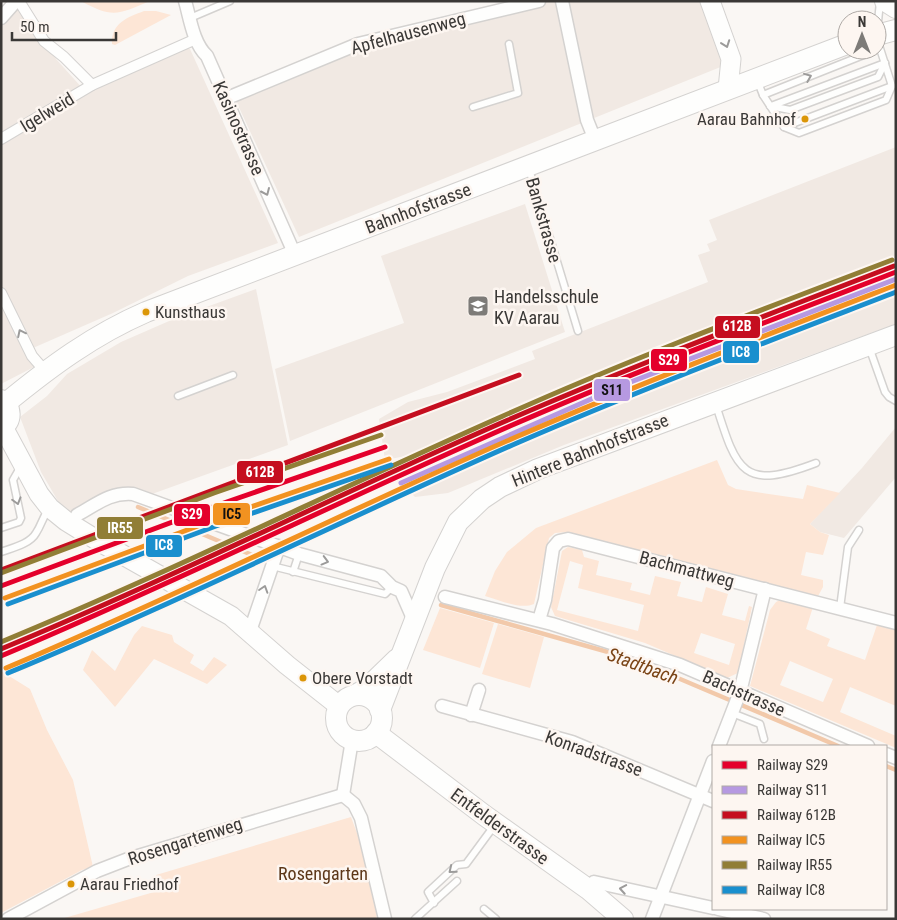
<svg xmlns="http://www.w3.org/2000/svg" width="897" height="920" viewBox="0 0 897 920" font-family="'Roboto Condensed',sans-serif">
  <rect width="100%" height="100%" fill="#faf7f4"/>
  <g fill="#f1e9e3">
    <polygon points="16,1 56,59 84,90 184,47 190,49 278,243 188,276 113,313 33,348 34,367 1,384 1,18"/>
    <polygon points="539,1 704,1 728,64 299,237 236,101 326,57"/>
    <polygon points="896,147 896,324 564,445 448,493 415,497 393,475 411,455 385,460 379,419 408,402 447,392 535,359 532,351 708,282 698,255 710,251 707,244 717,240 709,220"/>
    <polygon points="525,204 565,332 290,441 275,369 404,323 381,256"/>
    <polygon points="256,289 288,445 152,494 119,493 65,513 41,472 20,417 47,396 67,374 121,342 176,318"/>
    <polygon points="896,427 896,477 844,538 820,532 810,524 862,468"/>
  </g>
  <g fill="#fde6d6" fill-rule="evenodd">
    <path d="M81 1H150C119 14 113 19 81 1Z"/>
    <path d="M144 11H156L171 15 115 45 112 44C111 23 128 17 144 11Z"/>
    <path d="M717 460 728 485 736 489 803 499 807 485 840 493 810 524 820 532 829 535 823 555 806 552 801 575 823 580V587L817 598 567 532 555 533 549 538 534 604C521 610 499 600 485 596L495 571 507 552 536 528Z"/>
    <path d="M568 547 582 550 584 557 599 561 596 575 632 583 630 590 650 595 655 576 681 582 677 596 702 602 706 587 728 594 722 615 745 621 749 606 752 607 738 673 727 678 645 643 555 616 551 607 562 551ZM570 561 583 565 578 588 644 605 638 631 557 610ZM701 633 735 644 729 665 694 653Z"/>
    <path d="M782 599 813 607 806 629 830 639 827 646 865 660 877 625 896 630V706L850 687 840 712 896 736V748L750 686 770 610 776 602ZM790 661 833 679 823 702 780 685Z"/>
    <polygon points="440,608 494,623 480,668 423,650"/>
    <polygon points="498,624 544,637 530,688 482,674"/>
    <polygon points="142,626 172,635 174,642 194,655 190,663 203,671 214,657 227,665 207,684 154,659 115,707 83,670 92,650 115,671 134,635"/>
    <polygon points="1,671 30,689 47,730 73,780 93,867 82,870 1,913"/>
    <polygon points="351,817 370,868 377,919 61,919 161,890 156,875"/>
  </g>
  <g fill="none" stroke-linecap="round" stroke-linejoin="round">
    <g stroke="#f2c9aa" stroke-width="4.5">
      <polyline points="138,507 257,557"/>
      <polyline points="441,605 633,659 838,746"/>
      <polyline points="886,766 896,770"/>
    </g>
    <g stroke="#d4d2d0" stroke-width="9">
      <g id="service">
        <polyline points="190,18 230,1"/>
        <polyline points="877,31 880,2"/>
        <polyline points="757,80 763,95 784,127 799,133 886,100 892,86 877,39"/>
        <polyline points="763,95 876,50"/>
        <polyline points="770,106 790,110 878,77 885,63"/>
        <polyline points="771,106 885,63"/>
        <polyline points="473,107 518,93 509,44"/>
        <polyline points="784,127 892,86"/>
        <polyline points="529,169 578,331"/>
        <polyline points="869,347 885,392 889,397 896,401"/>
        <polyline points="178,396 233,375"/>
        <path d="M716 405C737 472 743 491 816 463"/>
        <polyline points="1,528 19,522 21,518 13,480 21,466"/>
        <path d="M1 552C12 548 30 544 36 533 42 524 42 518 49 509"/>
        <polyline points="272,566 385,594 392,587"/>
        <polyline points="293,572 299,554"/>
        <polyline points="840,608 848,547 859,530"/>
        <polyline points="732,713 760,724 764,739"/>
        <polyline points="434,903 428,892 457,865 466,864 494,826"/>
        <polyline points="484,909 496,919"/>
        <polyline points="415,919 457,881"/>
      </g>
    </g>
    <g stroke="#d4d2d0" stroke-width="12">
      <g id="pedestrian">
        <polyline points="19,1 44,41 64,57 92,85"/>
        <polyline points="1,139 92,85 196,39"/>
        <polyline points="1,293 32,356 45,371"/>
      </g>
    </g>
    <g stroke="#d4d2d0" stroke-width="15">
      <g id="minor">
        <path d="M185 1C190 18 193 43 207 56L295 255"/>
        <polyline points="562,1 587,120 595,140"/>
        <polyline points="1,18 16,1"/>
        <polyline points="225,99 358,44 539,1"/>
        <path d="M77 515C96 505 109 492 133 494L299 554 381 576 392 587 401 591 415 623"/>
        <polyline points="445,597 552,624 680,665 868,746"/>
        <polyline points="539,620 545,600 553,548 559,541 568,539 896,623"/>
        <polyline points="250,631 279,546"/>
        <polyline points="442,706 572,742 713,801"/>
        <polyline points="471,715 479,690"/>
        <polyline points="719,746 740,692 765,589"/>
        <polyline points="886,754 896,758"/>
        <polyline points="343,795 354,804 361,818 385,919"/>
        <polyline points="343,795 352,740"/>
        <polyline points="588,889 594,882 713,908"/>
        <polyline points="718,909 764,919"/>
        <polyline points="8,919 97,871 128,859 343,795"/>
        <polyline points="652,919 713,761"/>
      </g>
    </g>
    <g stroke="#d4d2d0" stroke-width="21">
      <g id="secondary">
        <polyline points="710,1 731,59 728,89"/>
        <polyline points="3,427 39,494 50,508 66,521 100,542 231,616 287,665 339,706"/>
      </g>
    </g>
    <g stroke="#d4d2d0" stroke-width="22">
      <g id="primary">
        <polyline points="885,1 896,8"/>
        <polyline points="877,35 896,30"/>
        <path d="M1 400C12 407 13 421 1 428"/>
        <path d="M6 403C50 367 93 335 146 312L847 44"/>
        <polyline points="355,695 366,689 397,659"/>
        <circle cx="359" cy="718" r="23"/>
        <polyline points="380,710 435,568 458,522 482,499 500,487 538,469 896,335"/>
        <polyline points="376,733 484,815 588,889 623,919"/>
      </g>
    </g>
    <use href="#service" stroke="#fefefd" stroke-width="6"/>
    <use href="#pedestrian" stroke="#fefefd" stroke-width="10"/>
    <use href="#minor" stroke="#fefefd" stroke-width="12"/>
    <use href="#secondary" stroke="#fefefd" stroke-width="19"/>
    <use href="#primary" stroke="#fefefd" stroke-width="20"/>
    <g stroke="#fdf6f1" stroke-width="9">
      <g id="rail-1">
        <polyline points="1,586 218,505 385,447"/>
        <path d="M1 656C173 584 339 501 510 426 636 371 766 322 896 272"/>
      </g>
    </g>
    <g stroke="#fdf6f1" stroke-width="9">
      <polyline id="rail-2" points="401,483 623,385 896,279"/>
    </g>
    <g stroke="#fdf6f1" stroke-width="9">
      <g id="rail-3">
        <polyline points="1,570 519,375"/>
        <path d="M1 649C173 578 338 494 508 420 635 365 765 316 894 266"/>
      </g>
    </g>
    <g stroke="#fdf6f1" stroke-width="9">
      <g id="rail-4">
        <polyline points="5,598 222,517 389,459"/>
        <path d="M6 668C178 596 345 511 516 437 641 383 769 334 896 285"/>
      </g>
    </g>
    <g stroke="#fdf6f1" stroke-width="9">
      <g id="rail-5">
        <polyline points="1,573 214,493 381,435"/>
        <path d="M1 642C171 572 335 490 503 416 630 359 761 310 892 260"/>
      </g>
    </g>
    <g stroke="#fdf6f1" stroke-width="9">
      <g id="rail-6">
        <polyline points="8,604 224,523 391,465"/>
        <path d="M8 673C180 602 346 518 517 443 642 389 769 341 896 292"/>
      </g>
    </g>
    <use href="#rail-1" stroke="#e4002b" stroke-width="5"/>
    <use href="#rail-2" stroke="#b699e1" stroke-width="5"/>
    <use href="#rail-3" stroke="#c50e1f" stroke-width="5"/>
    <use href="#rail-4" stroke="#f29220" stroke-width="5"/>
    <use href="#rail-5" stroke="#917e36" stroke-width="5"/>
    <use href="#rail-6" stroke="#1a8fce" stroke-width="5"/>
  </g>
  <defs><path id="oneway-chevron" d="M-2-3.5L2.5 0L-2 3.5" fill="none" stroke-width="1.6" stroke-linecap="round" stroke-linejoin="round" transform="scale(1.25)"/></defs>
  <g stroke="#9c9b9a">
    <use href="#oneway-chevron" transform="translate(726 44) rotate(70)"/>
    <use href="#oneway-chevron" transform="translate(808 77) rotate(-22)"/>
    <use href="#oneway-chevron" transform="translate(266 192) rotate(66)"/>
    <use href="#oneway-chevron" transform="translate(21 333) rotate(-116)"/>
    <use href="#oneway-chevron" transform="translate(17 501) rotate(74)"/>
    <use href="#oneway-chevron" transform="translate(325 561) rotate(15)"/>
    <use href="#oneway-chevron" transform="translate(264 589) rotate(-72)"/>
    <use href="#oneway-chevron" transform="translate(452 870) rotate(141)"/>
    <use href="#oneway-chevron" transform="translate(623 889) rotate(-170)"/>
  </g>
  <defs>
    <g id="university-square" transform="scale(1.125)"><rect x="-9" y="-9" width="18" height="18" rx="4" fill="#7d7b78" stroke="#fdf6f1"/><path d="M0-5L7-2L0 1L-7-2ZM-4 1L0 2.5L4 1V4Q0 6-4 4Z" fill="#fff"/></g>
  </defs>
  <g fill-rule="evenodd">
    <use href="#university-square" x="478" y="306"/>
  </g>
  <g fill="#db9608" stroke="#fdf6f1" stroke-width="2">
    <circle cx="805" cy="119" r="4.5"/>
    <circle cx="146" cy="312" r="4.5"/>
    <circle cx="303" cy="678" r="4.5"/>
    <circle cx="71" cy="884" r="4.5"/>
  </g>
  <g text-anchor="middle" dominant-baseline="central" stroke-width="5" stroke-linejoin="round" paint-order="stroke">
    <g font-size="17" fill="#3a3836" stroke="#fdf6f1" text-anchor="start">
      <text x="796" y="119" text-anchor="end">Aarau Bahnhof</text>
      <text x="155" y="312">Kunsthaus</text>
      <text x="312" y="678">Obere Vorstadt</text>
      <text x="80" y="884">Aarau Friedhof</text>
    </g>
    <g font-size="18" fill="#3a3836" stroke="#fdf6f1">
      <text transform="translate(408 33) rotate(-15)">Apfelhausenweg</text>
      <text transform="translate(47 112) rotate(-31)">Igelweid</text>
      <text transform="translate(239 128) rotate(66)">Kasinostrasse</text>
      <text transform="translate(418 208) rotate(-21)">Bahnhofstrasse</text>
      <text transform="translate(544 220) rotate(74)">Bankstrasse</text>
      <text transform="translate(590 450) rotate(-22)">Hintere Bahnhofstrasse</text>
      <text transform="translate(687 569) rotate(15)">Bachmattweg</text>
      <text transform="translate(744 693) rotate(24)">Bachstrasse</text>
      <text transform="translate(594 753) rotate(20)">Konradstrasse</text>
      <text transform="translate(500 826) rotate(36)">Entfelderstrasse</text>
      <text transform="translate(185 841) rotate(-18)">Rosengartenweg</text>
    </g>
    <g font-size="18" fill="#3a3836" stroke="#fdf6f1" text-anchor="start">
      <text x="494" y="296">Handelsschule<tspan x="494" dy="21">KV Aarau</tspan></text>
    </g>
    <g font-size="18" fill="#5c3617" stroke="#fdf6f1">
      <text x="323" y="873">Rosengarten</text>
    </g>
    <g font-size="19" font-style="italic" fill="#7a4416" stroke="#fdf6f1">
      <text transform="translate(643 666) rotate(20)">Stadtbach</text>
    </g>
  </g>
  <g stroke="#fdf6f1" stroke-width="2">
    <rect x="714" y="315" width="47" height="24" rx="5" fill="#c50e1f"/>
    <rect x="722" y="340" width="38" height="24" rx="5" fill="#1a8fce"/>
    <rect x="650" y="348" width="38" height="24" rx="5" fill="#e4002b"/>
    <rect x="593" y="378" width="38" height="24" rx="5" fill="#b699e1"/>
    <rect x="236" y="460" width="48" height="24" rx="5" fill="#c50e1f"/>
    <rect x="212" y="502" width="39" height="24" rx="5" fill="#f29220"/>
    <rect x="173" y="503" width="38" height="24" rx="5" fill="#e4002b"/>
    <rect x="96" y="516" width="48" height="24" rx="5" fill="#917e36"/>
    <rect x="145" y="534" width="38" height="24" rx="5" fill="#1a8fce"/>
  </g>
  <g font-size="14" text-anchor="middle" font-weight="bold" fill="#fff">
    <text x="737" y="331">612B</text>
    <text x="741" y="357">IC8</text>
    <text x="669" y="365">S29</text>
    <text x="260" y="477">612B</text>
    <text x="192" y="519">S29</text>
    <text x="120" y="533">IR55</text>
    <text x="164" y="550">IC8</text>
  </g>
  <g font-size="14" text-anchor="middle" font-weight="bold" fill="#111">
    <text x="612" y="395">S11</text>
    <text x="232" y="519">IC5</text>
  </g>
  <rect width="897" height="920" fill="none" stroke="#3a3836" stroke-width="5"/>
  <rect x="712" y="745" width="175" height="165" fill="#fdf6f1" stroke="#afaaa6"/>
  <rect x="722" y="761" width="25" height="8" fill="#e4002b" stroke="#afaaa6"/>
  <text x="757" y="770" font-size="15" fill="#3a3836">Railway S29</text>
  <rect x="722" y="786" width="25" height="8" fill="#b699e1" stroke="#afaaa6"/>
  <text x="757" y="795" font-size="15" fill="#3a3836">Railway S11</text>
  <rect x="722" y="811" width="25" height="8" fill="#c50e1f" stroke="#afaaa6"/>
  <text x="757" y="820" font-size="15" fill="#3a3836">Railway 612B</text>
  <rect x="722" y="836" width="25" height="8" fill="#f29220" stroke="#afaaa6"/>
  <text x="757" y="845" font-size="15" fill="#3a3836">Railway IC5</text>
  <rect x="722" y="861" width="25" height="8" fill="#917e36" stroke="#afaaa6"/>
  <text x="757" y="870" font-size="15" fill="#3a3836">Railway IR55</text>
  <rect x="722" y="886" width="25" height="8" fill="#1a8fce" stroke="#afaaa6"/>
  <text x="757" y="895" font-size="15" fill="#3a3836">Railway IC8</text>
  <g transform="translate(862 35)"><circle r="24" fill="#fdf6f1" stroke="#afaaa6"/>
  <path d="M0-4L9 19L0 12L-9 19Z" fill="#7d7b78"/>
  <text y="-8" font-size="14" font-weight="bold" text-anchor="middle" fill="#3a3836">N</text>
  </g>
  <path d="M12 32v8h104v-8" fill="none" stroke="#3a3836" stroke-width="2.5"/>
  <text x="20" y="32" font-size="15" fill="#3a3836" stroke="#fdf6f1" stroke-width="4" paint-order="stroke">50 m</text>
</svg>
